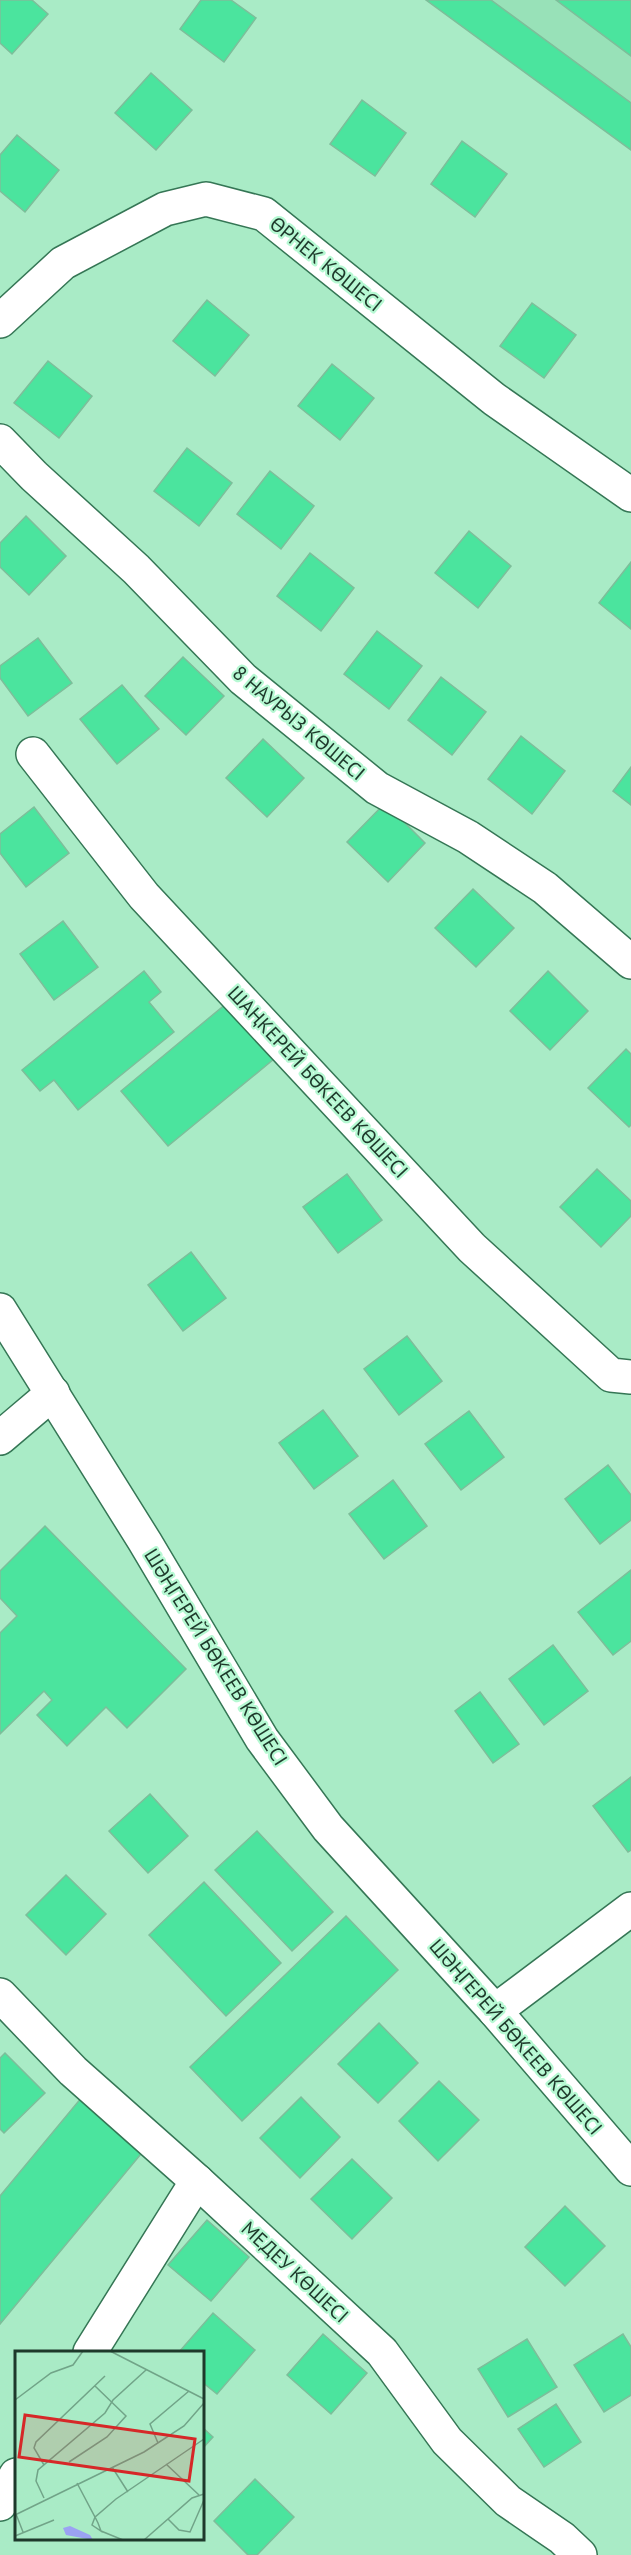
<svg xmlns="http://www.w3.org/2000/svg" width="631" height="2555" viewBox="0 0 631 2555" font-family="'PT Sans',sans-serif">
  <rect width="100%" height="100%" fill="#a9ebc6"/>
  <polygon fill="#98e1b8" points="430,0 631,0 631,143"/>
  <g fill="#4be49e" stroke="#7dbe9a" stroke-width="1.5">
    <polygon points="0,0 32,0 48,14 12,54 0,43"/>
    <polygon points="201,0 231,0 256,18 224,62 180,29"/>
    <polygon points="426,0 491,0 631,103 631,150"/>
    <polygon points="556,0 631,0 631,56"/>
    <polygon points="151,73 192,110 156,150 115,113"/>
    <polygon points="362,100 406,133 375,176 330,144"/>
    <polygon points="17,135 59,170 25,212 0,191 0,155"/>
    <polygon points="462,141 507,174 475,217 431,184"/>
    <polygon points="207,300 249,335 215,376 173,341"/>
    <polygon points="532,303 576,335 544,378 500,346"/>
    <polygon points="48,361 92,396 59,438 14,403"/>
    <polygon points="332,364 374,398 340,440 298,406"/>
    <polygon points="187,448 232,483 199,526 154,491"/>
    <polygon points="270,471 314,506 281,549 237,514"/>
    <polygon points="26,516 66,556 29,595 0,567 0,543"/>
    <polygon points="469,531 511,566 478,608 435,573"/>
    <polygon points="310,553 354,588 321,631 277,596"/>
    <polygon points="631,562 631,629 599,603"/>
    <polygon points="377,631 422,666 389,709 344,674"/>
    <polygon points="38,638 72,683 28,716 0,678 0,666"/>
    <polygon points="183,657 224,696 186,735 145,696"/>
    <polygon points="441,677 486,712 452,755 408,720"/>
    <polygon points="122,685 159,729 117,764 80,719"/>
    <polygon points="521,736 565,771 532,814 488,779"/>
    <polygon points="263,739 304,778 267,817 226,778"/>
    <polygon points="631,767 631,805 613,791"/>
    <polygon points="385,803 425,843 388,882 347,842"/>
    <polygon points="34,807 69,853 26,887 0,853 0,834"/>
    <polygon points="473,889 514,928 476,967 435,928"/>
    <polygon points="63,921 98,967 54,1000 20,954"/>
    <polygon points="144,971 161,992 149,1002 174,1032 78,1110 54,1080 40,1091 22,1070"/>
    <polygon points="548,971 588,1011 550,1050 510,1011"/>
    <polygon points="227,1003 274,1059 168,1146 121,1091"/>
    <polygon points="626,1049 631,1054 631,1125 629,1127 588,1088"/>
    <polygon points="597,1169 631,1201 631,1216 601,1247 560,1207"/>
    <polygon points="347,1174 382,1220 338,1253 303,1207"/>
    <polygon points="191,1252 226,1298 183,1331 148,1285"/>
    <polygon points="407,1336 442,1381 399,1415 364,1369"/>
    <polygon points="323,1410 358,1456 314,1489 279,1443"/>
    <polygon points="469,1411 504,1457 461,1490 425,1444"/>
    <polygon points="608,1465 631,1495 631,1520 600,1544 565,1499"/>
    <polygon points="393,1480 427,1526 384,1559 349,1514"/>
    <polygon points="45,1526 186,1669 127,1728 106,1707 67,1746 37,1715 52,1700 44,1691 0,1734 0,1633 17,1616 0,1598 0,1571"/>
    <polygon points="631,1570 631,1641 613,1655 578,1612"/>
    <polygon points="553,1645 588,1691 544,1725 509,1679"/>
    <polygon points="480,1692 519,1744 493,1763 455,1711"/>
    <polygon points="631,1777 631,1850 628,1852 593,1806"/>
    <polygon points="150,1794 188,1836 148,1873 109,1831"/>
    <polygon points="257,1831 333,1912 292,1951 215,1870"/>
    <polygon points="66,1875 106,1914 66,1955 26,1915"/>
    <polygon points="204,1882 281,1963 226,2016 149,1935"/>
    <polygon points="346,1916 398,1970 242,2121 190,2067"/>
    <polygon points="379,2023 418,2063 378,2103 338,2064"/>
    <polygon points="5,2053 45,2093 4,2133 0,2129 0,2058"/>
    <polygon points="439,2081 479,2120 438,2161 399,2121"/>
    <polygon points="82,2097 145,2149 0,2324 0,2196"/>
    <polygon points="301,2097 340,2137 300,2178 260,2138"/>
    <polygon points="352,2159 392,2198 352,2239 311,2199"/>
    <polygon points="565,2206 605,2246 565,2286 525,2247"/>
    <polygon points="207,2220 249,2257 211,2301 168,2265"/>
    <polygon points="213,2313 255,2350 217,2394 202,2382 202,2352 179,2352"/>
    <polygon points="323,2334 367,2373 331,2414 287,2375"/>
    <polygon points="623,2334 631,2347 631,2395 604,2412 574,2365"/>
    <polygon points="527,2339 557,2387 508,2417 478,2369"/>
    <polygon points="556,2404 581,2442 544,2467 518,2429"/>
    <polygon points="202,2427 213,2437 202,2449"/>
    <polygon points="255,2479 294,2517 257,2555 248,2555 214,2521"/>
  </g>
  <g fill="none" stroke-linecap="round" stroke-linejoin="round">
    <g stroke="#357655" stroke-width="36">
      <g id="street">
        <polyline points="0,321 63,263 165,209 206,199 264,214 494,399 631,495"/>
        <polyline points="0,441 34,476 136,569 243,679 377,788 468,837 545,888 631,962"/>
        <polyline points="33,754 144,896 472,1248 611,1375 631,1377"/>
        <polyline points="0,1310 145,1542 262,1739 328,1828 495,2011 631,2169"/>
        <polyline points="0,1438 53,1393"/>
        <polyline points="0,1995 73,2071 197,2181 382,2352 447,2441 508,2501 562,2538 580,2555"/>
        <polyline points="495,2011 631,1909"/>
        <polyline points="90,2352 197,2181"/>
        <polyline points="0,2504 16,2475"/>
      </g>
    </g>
    <use href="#street" stroke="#fff" stroke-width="33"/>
  </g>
  <g text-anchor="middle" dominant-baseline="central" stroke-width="4.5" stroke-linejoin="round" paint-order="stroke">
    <g font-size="20" fill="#1e392b" stroke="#b6f9d3">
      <text transform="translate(326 264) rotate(39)">ӨРНЕК КӨШЕСІ</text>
      <text transform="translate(299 723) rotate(40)">8 НАУРЫЗ КӨШЕСІ</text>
      <text transform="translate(318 1082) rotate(47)">ШАҢКЕРЕЙ БӨКЕЕВ КӨШЕСІ</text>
      <text transform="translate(216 1657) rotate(58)">ШӘҢГЕРЕЙ БӨКЕЕВ КӨШЕСІ</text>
      <text transform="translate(516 2037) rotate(49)">ШӘҢГЕРЕЙ БӨКЕЕВ КӨШЕСІ</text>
      <text transform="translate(295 2272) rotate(43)">МЕДЕУ КӨШЕСІ</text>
    </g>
  </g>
  <g transform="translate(15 2351)">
    <rect width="189" height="189" fill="#a9ebc6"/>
    <path d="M55 175 75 184 78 189 51 184 48 177Z" fill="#9ba2f3"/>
    <path fill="none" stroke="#71a488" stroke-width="1.5" d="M95 0 189 48M0 49 36 22 58 14 68 0M143 92 135 73 174 40M54 111 92 86 111 65 80 35M151 113 184 144M29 114 19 97 21 91 90 25M97 116 113 141M62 132 80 166 101 148 189 88M29 147 21 130 23 119 90 62 98 49 131 19M1 163 8 181M0 164 129 101 169 75 189 52M80 166 83 172 86 180 77 174ZM153 168 164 179 175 181 189 149M86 180 108 189M0 185 39 169M129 189 177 147 189 143"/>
    <path fill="#d62828" fill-opacity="0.15" stroke="#d62828" stroke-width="3" d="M10 64 180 88 174 130 4 106Z"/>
    <rect width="189" height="189" fill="none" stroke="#1e392b" stroke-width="3"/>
  </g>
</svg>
